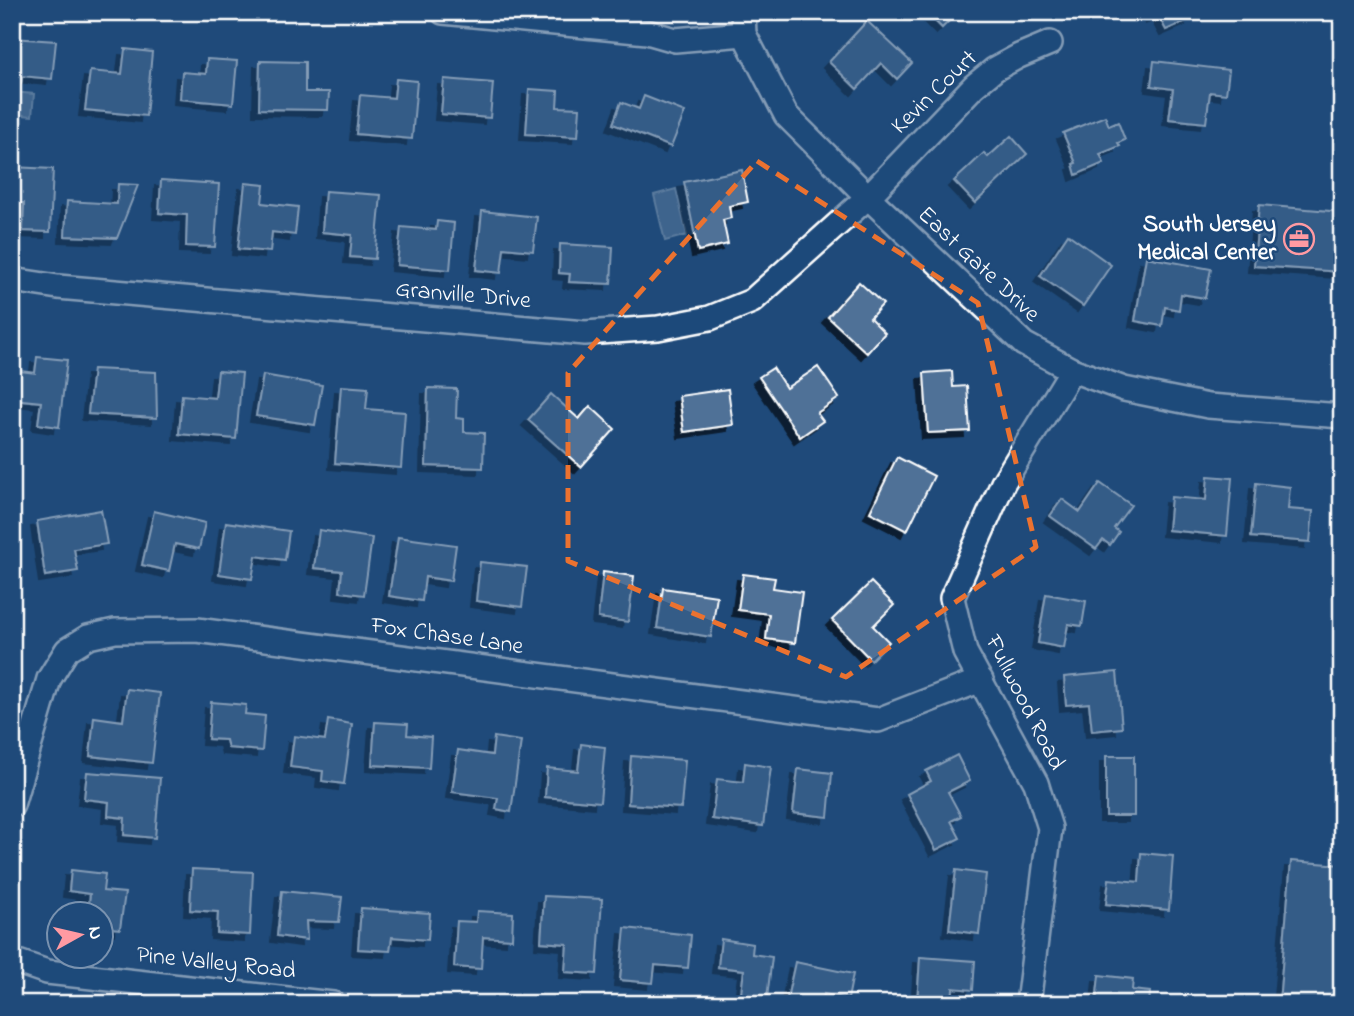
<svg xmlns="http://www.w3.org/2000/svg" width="1354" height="1016" viewBox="0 0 1354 1016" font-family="'Indie Flower',sans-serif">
  <defs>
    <filter id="shadow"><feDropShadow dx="-6" dy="6" stdDeviation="0" flood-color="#0009"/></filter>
  </defs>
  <rect width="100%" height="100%" fill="#1f4a7a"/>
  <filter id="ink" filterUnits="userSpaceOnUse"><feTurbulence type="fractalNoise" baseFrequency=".0143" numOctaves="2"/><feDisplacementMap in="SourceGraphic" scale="14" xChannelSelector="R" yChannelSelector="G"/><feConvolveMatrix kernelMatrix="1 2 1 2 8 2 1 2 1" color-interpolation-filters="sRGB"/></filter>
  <g filter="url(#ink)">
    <g fill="#6583a4" stroke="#a3b5c8" stroke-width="2">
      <polygon points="12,92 34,94 32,116 12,114"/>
      <polygon points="676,189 687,235 665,241 654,195"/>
    </g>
    <g fill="#507197" stroke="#fff" stroke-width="2" filter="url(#shadow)">
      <polygon points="926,12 958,12 942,28"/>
      <polygon points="1149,12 1188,12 1191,19 1166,30 1158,15 1151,18"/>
      <polygon points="867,21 912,63 897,79 881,63 857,89 829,62"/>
      <polygon points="12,38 56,41 52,79 22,76 21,83 12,82"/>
      <polygon points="125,49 152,52 146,116 85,110 90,71 122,74"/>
      <polygon points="207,59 237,61 233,104 180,99 182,72 206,74"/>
      <polygon points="260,61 305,62 305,92 329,92 328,110 259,109"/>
      <polygon points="1154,61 1229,70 1226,94 1210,92 1206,123 1169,119 1173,89 1151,86"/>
      <polygon points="396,79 417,81 412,139 356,134 360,95 394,98"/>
      <polygon points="444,79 493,83 490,118 441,114"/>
      <polygon points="529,89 558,91 557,107 580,108 578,137 526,134"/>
      <polygon points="644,96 685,112 671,147 613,124 621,102 639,109"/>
      <polygon points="1105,116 1109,126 1118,122 1125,140 1118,143 1120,146 1100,154 1104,163 1076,175 1073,164 1076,163 1063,133"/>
      <polygon points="1011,136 1027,154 975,203 954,181 984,153 988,157"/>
      <polygon points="12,167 53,169 50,232 23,231 24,203 12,203"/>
      <polygon points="742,170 748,202 729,206 731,218 723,220 728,244 698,251 684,182"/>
      <polygon points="161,180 219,184 215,247 186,246 187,215 159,213"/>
      <polygon points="245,183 264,185 262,203 298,207 295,235 272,232 270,252 238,249"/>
      <polygon points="118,184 138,185 117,238 65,236 67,201 117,204"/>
      <polygon points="325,191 381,195 375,259 350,257 352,235 322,232"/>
      <polygon points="1259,205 1342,212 1342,272 1254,266"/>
      <polygon points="482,211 537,217 533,251 504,248 501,273 476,270"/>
      <polygon points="437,221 454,223 450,270 397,265 401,227 436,230"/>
      <polygon points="1068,234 1111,265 1083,306 1040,276"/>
      <polygon points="560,244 613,247 611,284 569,282 570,274 559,273"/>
      <polygon points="1146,257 1211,269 1205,298 1181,294 1179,310 1165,307 1162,326 1135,321"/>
      <polygon points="859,282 883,304 870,318 885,333 867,353 828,317"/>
      <polygon points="37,357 67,360 59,427 38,424 41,402 12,399 12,370 35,373"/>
      <polygon points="818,367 839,398 817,413 823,421 800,437 759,377 773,368 786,388"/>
      <polygon points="93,369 156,372 157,418 88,414"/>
      <polygon points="218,371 242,373 236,439 179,434 182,395 215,398"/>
      <polygon points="952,371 953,387 967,386 970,431 928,433 924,373"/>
      <polygon points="263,375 322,385 315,425 256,416"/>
      <polygon points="341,386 368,388 366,409 405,412 401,468 335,463"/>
      <polygon points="428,388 457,389 456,418 464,419 464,432 484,433 483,468 426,466"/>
      <polygon points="728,389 733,425 684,432 679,396"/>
      <polygon points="551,394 579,419 590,406 615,429 581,467 528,420"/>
      <polygon points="897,457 934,476 907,531 870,512"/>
      <polygon points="1208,476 1232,478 1227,536 1168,530 1171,497 1206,500"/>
      <polygon points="1100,483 1131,505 1114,528 1119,532 1110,545 1103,540 1096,549 1050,516 1062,499 1080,512"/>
      <polygon points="1256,483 1290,487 1288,509 1313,511 1310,542 1251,537"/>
      <polygon points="101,510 107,544 74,549 78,571 45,576 37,521"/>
      <polygon points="154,511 205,523 199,549 175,544 169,571 142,565"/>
      <polygon points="226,522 289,531 285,560 256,556 252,579 219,574"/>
      <polygon points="319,530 372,538 364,595 340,592 342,571 314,568"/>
      <polygon points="398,537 456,545 451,581 425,577 422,601 389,596"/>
      <polygon points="480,562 527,567 522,607 476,601"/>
      <polygon points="603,572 634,576 628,622 598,618"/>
      <polygon points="743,574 775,578 773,588 802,592 795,643 766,639 769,614 738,610"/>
      <polygon points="871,582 894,605 873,626 889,642 871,660 832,620"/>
      <polygon points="663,588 717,596 711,637 657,628"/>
      <polygon points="1046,594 1086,601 1082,626 1068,624 1064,648 1038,643"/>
      <polygon points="1117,672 1122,728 1092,731 1089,703 1066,705 1064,677"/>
      <polygon points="127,689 160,693 152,763 90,756 94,717 123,721"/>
      <polygon points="211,702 246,705 245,714 265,716 262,751 228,748 226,740 208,739"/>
      <polygon points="328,720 352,724 344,784 322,781 323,771 290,767 294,736 325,740"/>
      <polygon points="375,722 408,724 407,735 431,737 429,768 372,765"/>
      <polygon points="494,737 521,741 511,812 496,809 498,798 452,792 458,750 492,755"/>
      <polygon points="581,744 605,747 600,802 545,797 547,768 578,771"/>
      <polygon points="957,755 970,781 948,792 961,816 951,821 960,838 936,850 907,794 931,781 926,771"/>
      <polygon points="631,756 685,760 681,808 628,804"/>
      <rect x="1106" y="756" width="28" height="60"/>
      <polygon points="745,763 771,767 763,826 712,819 717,779 743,782"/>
      <polygon points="798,769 832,773 828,817 793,813"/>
      <polygon points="87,772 160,778 155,838 124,835 125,818 108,816 109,802 84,799"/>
      <polygon points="1141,853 1173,856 1169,910 1106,904 1109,879 1139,882"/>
      <polygon points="1291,861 1342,865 1342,1004 1279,1003"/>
      <polygon points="192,869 253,872 250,935 217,933 218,912 190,910"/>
      <polygon points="71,870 105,874 103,891 125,893 120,929 102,927 102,914 88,914 90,894 69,891"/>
      <polygon points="956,870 986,874 979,934 949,930"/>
      <polygon points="282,891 342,897 339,922 306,921 307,940 277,936"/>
      <polygon points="544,896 602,899 597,974 565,972 567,944 541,942"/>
      <polygon points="361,908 430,913 428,940 392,937 390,951 358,949"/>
      <polygon points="477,911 513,913 512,939 483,937 481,969 454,967 457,921 476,922"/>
      <polygon points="625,928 691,935 688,968 655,965 653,983 620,980"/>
      <polygon points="721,939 753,944 752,954 772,957 767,998 741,994 744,970 718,967"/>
      <polygon points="920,957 975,961 973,990 953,988 952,1004 917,1004"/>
      <polygon points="795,962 853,974 848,999 824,994 822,1004 807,1004 787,999"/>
      <polygon points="1099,975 1133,979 1132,990 1150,992 1149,1004 1096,1004"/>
    </g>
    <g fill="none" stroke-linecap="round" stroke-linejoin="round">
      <g stroke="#fff" stroke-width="28">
        <g id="minor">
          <polyline points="443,12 647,32 675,40 744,34"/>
          <polyline points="743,12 744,34 786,115 868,197 1024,344 1072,370 1124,389 1208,406 1342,416"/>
          <polyline points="12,280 58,287 585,333 658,328 710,318 752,301 868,197 974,86 995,69 1019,56 1050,43"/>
          <polyline points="12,805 49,679 67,650 88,637 115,631 197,630 878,720 981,680"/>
          <polyline points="12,960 47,972 333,1004"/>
          <polyline points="1028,1004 1050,828 1036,783 965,652 952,598 1003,483 1072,370"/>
        </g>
      </g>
      <use href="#minor" stroke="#1f4a7a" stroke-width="23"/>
    </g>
  </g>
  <path d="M0 0H1354V1016H0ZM757 161 978 303 1036 547 846 677 568 561V373Z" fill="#1f4a7a" fill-opacity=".55" fill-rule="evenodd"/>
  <path fill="none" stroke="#eb7230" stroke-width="5" stroke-dasharray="14 9" stroke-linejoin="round" d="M757 161 978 303 1036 547 846 677 568 561V373Z"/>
  <defs>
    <g id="office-ring" transform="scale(1.575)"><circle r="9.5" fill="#1f4a7a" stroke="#ff9aa2" stroke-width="1.5"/><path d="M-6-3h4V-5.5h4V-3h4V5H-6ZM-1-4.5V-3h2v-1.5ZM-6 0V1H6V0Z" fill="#ff9aa2"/></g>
  </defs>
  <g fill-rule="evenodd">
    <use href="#office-ring" x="1299" y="239"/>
  </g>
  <g text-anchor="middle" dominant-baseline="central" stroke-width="5" stroke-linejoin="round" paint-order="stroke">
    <g font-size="24" fill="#fff" stroke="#1f4a7a">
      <text transform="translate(935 93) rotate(-44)">Kevin Court</text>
      <text transform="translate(978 265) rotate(43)">East Gate Drive</text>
      <text transform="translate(463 296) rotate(5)">Granville Drive</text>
      <text transform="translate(447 637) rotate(8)">Fox Chase Lane</text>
      <text transform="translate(1024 703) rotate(63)">Fullwood Road</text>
      <text transform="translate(216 964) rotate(6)">Pine Valley Road</text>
    </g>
    <g font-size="24" font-weight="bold" fill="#fff" stroke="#1f4a7a" text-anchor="end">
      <text x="1276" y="225">South Jersey<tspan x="1276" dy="28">Medical Center</tspan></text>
    </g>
  </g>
  <rect width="1354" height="1016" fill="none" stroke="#1f4a7a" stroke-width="42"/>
  <rect x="21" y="21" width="1312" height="974" fill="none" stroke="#fff" stroke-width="2.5" filter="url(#ink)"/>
  <g transform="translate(80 935) rotate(82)"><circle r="33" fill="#1f4a7a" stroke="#7992af" stroke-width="2"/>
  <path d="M0-5L12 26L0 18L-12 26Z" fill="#ff9aa2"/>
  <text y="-10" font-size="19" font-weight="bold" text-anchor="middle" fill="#ffffff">N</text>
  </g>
</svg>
